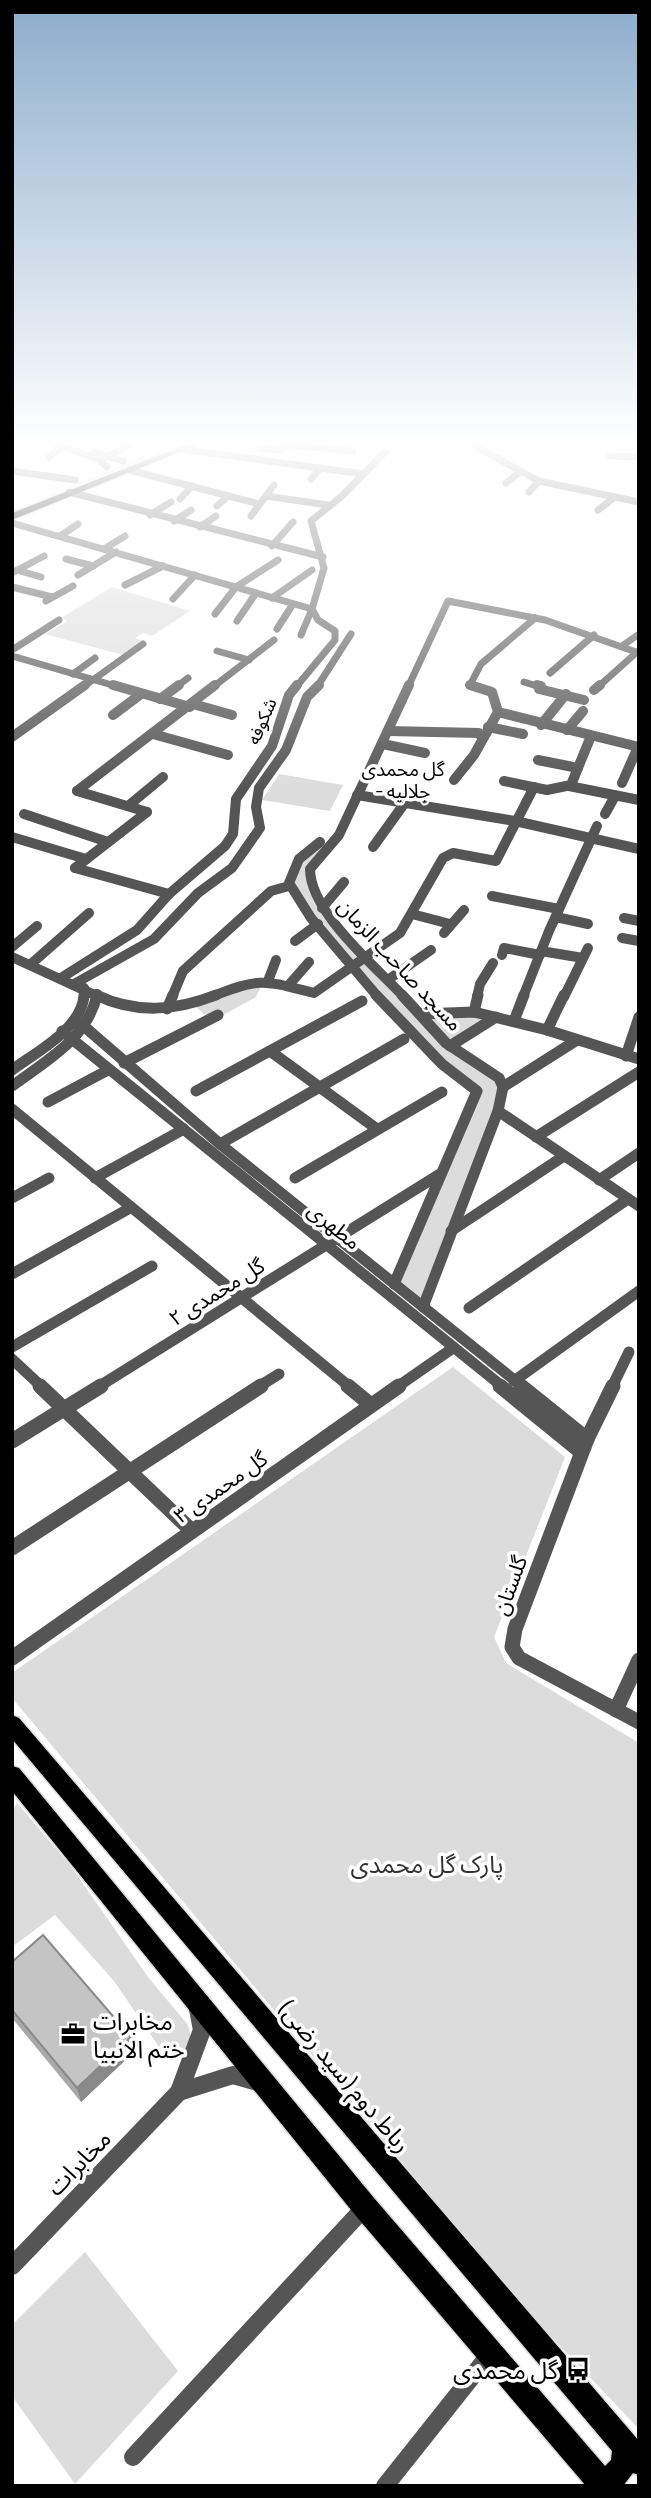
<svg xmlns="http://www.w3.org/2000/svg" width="651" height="2498" viewBox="0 0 651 2498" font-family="Barlow,'Noto Sans Arabic',sans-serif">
  <rect width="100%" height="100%" fill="#fff"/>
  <g fill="#dcdcdc">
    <polygon points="186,440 201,440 36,500"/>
    <polygon points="112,587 190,611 152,636 143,633 135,638 142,641 123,655 45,634 68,621 61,618"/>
    <polygon points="279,774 343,785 330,811 262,800"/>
    <polygon points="324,844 330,845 309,869 309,883 364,957 351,964 290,886 297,864"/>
    <polygon points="366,959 424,1020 496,1079 500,1087 495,1109 422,1301 397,1283 478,1094 444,1063 354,966"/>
    <polygon points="262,984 256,997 212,1021 196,1007 231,991"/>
    <polygon points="424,1015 492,1017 449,1043"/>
    <polygon points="453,1367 565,1457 494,1637 506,1663 639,1743 639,2429 525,2309 12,1698 12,1673"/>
    <polygon points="17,1803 70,1865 148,1977 188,2025 192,2041 180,2058 166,2040 159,2047 114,1981 55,1915 12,1947 12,1811"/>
    <polygon points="85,2252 178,2371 75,2484 12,2396 12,2325"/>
  </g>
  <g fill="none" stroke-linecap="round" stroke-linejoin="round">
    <g stroke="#dbdbdb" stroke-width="3">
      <g id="major">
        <polygon points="198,440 209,440 12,520 12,513"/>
        <polygon points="12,1715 19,1718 639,2441 639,2475 633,2473 623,2486 586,2486 356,2216 12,1791 12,1766 19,1768 374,2198 605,2466 611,2460 612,2451 12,1739"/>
      </g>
    </g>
    <g stroke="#555" stroke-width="7">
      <polyline points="44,440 98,459 107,467"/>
      <polyline points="550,440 639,440"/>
      <polyline points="475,446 539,481 639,502"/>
      <polyline points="260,448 280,450 288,445 353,451"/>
      <polyline points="181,449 363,474"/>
      <polyline points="94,452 123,461"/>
      <polyline points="610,456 639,457"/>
      <polyline points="49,457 63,446"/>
      <polyline points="106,457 138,440"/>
      <polyline points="129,470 259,504"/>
      <polyline points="12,471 75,480"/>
      <polyline points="311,479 320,468"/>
      <polyline points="506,483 521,471"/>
      <polyline points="69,492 323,557"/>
      <polyline points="529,492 539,481"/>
      <polyline points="266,496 328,505"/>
      <polyline points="180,499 192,486"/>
      <polyline points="217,506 228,496"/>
      <polyline points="598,510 615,497"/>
      <polyline points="150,515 171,502"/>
      <polyline points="251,516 274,485"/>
      <polyline points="174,521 191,510"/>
      <polyline points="12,523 312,609 301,635"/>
      <polyline points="200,527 216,516"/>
      <polyline points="60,536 78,524"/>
      <polyline points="272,546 293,522"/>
      <polyline points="104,549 125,536"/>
      <polyline points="66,559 93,566"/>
      <polyline points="17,570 41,577"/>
      <polyline points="12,573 44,556"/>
      <polyline points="78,575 116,552"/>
      <polyline points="125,585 163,566"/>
      <polyline points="12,587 52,597"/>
      <polyline points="272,598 312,570"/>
      <polyline points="173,599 195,575"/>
      <polyline points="46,601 73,586"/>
      <polyline points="215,614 236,587 278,560"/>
      <polyline points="237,621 256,593"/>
      <polyline points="277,629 293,604"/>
      <polyline points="622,646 639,634"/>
      <polyline points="12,650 59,620"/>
      <polyline points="217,651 249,660"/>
      <polyline points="12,656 119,687"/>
      <polyline points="550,673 594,635"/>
      <polyline points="73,674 95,658"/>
      <polyline points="524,682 540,687"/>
      <polyline points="83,687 143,644"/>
      <polyline points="176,687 188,678"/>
      <polyline points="213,687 274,640"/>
      <polyline points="296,687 335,640 335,631 318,620 312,609 324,568 311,521 342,496 385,452"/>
      <polyline points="317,687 351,634"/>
      <polyline points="408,687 448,601 545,620 639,653"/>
      <polyline points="476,687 470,685 481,664 535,618"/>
      <polyline points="598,687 637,652"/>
    </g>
    <g stroke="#555" stroke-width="10">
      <polyline points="113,685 190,707"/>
      <polyline points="470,685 492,692 498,712 639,747"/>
      <polyline points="537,685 541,686 539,689 584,700"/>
      <polyline points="594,690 600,685"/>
      <polyline points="160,699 179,685"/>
      <polyline points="193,704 232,715"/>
      <polyline points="113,715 141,694"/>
      <polyline points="541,725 566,694"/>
      <polyline points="488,727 523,734"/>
      <polyline points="567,730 583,711"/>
      <polyline points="389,731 479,733 482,738"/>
      <polyline points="153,734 228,755"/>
      <polyline points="12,737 85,685"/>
      <polyline points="383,744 425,753"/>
      <polyline points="538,760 578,768"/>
      <polyline points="454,780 474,755 498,712"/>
      <polyline points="504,781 547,790 571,785 591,736"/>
      <polyline points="622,783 638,747"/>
      <polyline points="569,786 639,800"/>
      <polyline points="77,791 215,685"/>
      <polyline points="77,791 147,812"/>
      <polyline points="357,795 515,821 639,849"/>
      <polyline points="128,806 163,777"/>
      <polyline points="24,814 108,842"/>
      <polyline points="605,814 615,796"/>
      <polyline points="12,837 86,859"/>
      <polyline points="320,842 299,859 289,883 311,918 378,997"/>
      <polyline points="373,847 404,804"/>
      <polyline points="75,868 169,894"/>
      <polyline points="75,868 147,812"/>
      <polyline points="492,896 559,909"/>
      <polyline points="322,908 344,882"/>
      <polyline points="412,914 450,924"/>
      <polyline points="556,917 588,924"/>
      <polyline points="624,918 639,921"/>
      <polyline points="444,933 464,910"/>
      <polyline points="622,938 639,941"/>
      <polyline points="295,941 318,924"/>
      <polyline points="12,947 37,926"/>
      <polyline points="541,951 583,958"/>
      <polyline points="502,955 504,948 540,955"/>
      <polyline points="12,957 99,997"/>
      <polyline points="31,964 89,913"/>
      <polyline points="61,978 137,930 169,894 225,846 233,834 236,799 272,746 289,695 297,685"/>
      <polyline points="389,979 431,950"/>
      <polyline points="268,981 276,960"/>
      <polyline points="74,984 154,939 198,893 232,868 260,828 256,807 259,788 286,750 307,697 319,685"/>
      <polyline points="288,986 309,962"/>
      <polyline points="84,997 84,988"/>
      <polyline points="96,997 97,994"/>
      <polyline points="172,997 183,971 271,891 289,886"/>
      <path d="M211 997C261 977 263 980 314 993L400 933 443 858 453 853 496 861 534 787"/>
      <path d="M404 997C375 966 310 912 310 869L339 835 409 685"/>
      <polyline points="477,997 480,984 493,963"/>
      <polyline points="523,997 549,931 597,826"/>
      <polyline points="564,997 588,948"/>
    </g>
    <g stroke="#555" stroke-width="11">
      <path d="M96 995C136 1014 175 1011 216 995"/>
      <polyline points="376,995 442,1064 477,1091 394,1284"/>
      <polyline points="402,995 446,1043 499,1078 503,1087 498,1111 423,1307"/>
      <polyline points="167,1009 173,995"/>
      <polyline points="474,1012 478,995"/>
      <polyline points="421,1014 474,1012 547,1030 639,1059"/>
      <polyline points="514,1021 524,995"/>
      <polyline points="74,1022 86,1028 220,1144 523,1387"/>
      <polyline points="547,1030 564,995"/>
      <polyline points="62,1031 503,1387"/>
      <polyline points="450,1046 496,1017"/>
      <polyline points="270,1051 377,1129"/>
      <polyline points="626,1056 639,1017"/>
      <polyline points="124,1063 218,1015"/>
      <path d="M12 1070C36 1052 82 1029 84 995"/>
      <path d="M12 1086C46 1061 87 1039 97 995"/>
      <polyline points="503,1087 577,1040"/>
      <polyline points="196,1091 362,1001"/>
      <polyline points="48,1102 108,1070"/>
      <polyline points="12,1109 350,1387"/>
      <polyline points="498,1111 639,1206"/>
      <polyline points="536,1137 639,1072"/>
      <polyline points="220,1144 404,1039"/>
      <polyline points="95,1178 184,1129"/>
      <polyline points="295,1178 442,1092"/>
      <polyline points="599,1180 639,1153"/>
      <polyline points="12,1198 49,1178"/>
      <polyline points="451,1231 564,1156"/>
      <polyline points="12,1274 130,1208"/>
      <polyline points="469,1308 628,1199"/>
      <polyline points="12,1347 152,1266"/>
      <polyline points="12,1359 42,1387"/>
      <polyline points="514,1381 639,1291"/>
      <polyline points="98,1387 440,1174"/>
      <polyline points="258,1387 279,1374"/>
      <polyline points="397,1387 453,1348"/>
      <polyline points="612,1387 629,1352"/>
    </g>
    <g stroke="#555" stroke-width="15">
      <polyline points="40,1386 192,1531"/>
      <polyline points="348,1386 371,1405"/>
      <polyline points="500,1386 581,1452"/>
      <polyline points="521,1386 587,1439"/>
      <polyline points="613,1386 587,1439 515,1629 512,1647 519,1658 639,1722"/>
      <polyline points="12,1441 101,1386"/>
      <polyline points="12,1548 261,1386"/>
      <polyline points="12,1658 399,1386"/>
      <polyline points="616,1710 639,1660"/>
    </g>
    <g stroke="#555" stroke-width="18">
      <polyline points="179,2092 233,2075 258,2082"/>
      <polyline points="12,2266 179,2092 202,2030 198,2009"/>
      <polyline points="133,2457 365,2207"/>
      <polyline points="385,2486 490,2354"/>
    </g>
    <use href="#major" fill="#000" fill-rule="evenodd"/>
  </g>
  <polygon fill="#a9a9a9" points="12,1962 131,2037 135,2051 81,2102 12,2018"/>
  <polygon fill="#898989" points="131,2037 135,2051 81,2102 77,2088"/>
  <polygon fill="#c4c4c4" stroke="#898989" stroke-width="2" points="43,1935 131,2037 77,2088 12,2010 12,1962"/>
  <linearGradient id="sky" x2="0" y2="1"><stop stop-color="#8cadcc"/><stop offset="0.56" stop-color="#fff"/><stop offset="1" stop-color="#fff" stop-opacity="0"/></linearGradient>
  <rect width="651" height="789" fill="url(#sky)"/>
  <defs>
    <g id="office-bare" transform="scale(1.89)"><path d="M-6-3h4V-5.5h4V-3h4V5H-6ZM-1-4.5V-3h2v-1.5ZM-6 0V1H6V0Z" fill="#000" stroke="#fff" stroke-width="2.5" paint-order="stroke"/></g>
    <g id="bus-bare" transform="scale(1.89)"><path d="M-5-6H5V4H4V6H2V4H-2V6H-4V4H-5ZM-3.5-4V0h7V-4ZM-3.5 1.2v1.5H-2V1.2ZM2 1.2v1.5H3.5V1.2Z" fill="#000" stroke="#fff" stroke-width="2.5" paint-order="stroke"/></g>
  </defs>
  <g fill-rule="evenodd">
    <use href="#office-bare" x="73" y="2034"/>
    <use href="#bus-bare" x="578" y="2369"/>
  </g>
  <g text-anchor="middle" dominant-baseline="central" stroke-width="7" stroke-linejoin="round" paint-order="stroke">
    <g font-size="18" fill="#000" stroke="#fff">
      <text transform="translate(261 721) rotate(-67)">شکوفه</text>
    </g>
    <g font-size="19" fill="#000" stroke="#fff">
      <text x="403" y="768">گل محمدی<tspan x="403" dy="22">- جلالیه</tspan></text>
    </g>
    <g font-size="21" fill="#000" stroke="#fff">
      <text transform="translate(401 964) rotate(47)">مسجد صاحب الزمان</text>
      <text transform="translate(335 1225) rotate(39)">مطهری</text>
      <text transform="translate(216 1291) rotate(-32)">گل محمدی ۲</text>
      <text transform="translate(220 1486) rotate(-35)">گل محمدی ۳</text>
      <text transform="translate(509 1585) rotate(-70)">گلستان</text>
    </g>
    <g font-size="24" fill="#333" stroke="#fff">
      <text x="427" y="1863">پارک گل محمدی</text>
    </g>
    <g font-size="24" fill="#000" stroke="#fff" text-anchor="start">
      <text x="93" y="2020">مخابرات<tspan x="93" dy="28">ختم الانبیا</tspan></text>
      <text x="558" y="2369" text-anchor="end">گل محمدی</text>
    </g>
    <g font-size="24" fill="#000" stroke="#fff">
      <text transform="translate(346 2076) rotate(50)">رباط دوم (سید رضی)</text>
      <text transform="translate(78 2162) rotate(-46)">مخابرات</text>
    </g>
  </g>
  <rect width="651" height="2498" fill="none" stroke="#000000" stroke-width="28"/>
</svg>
